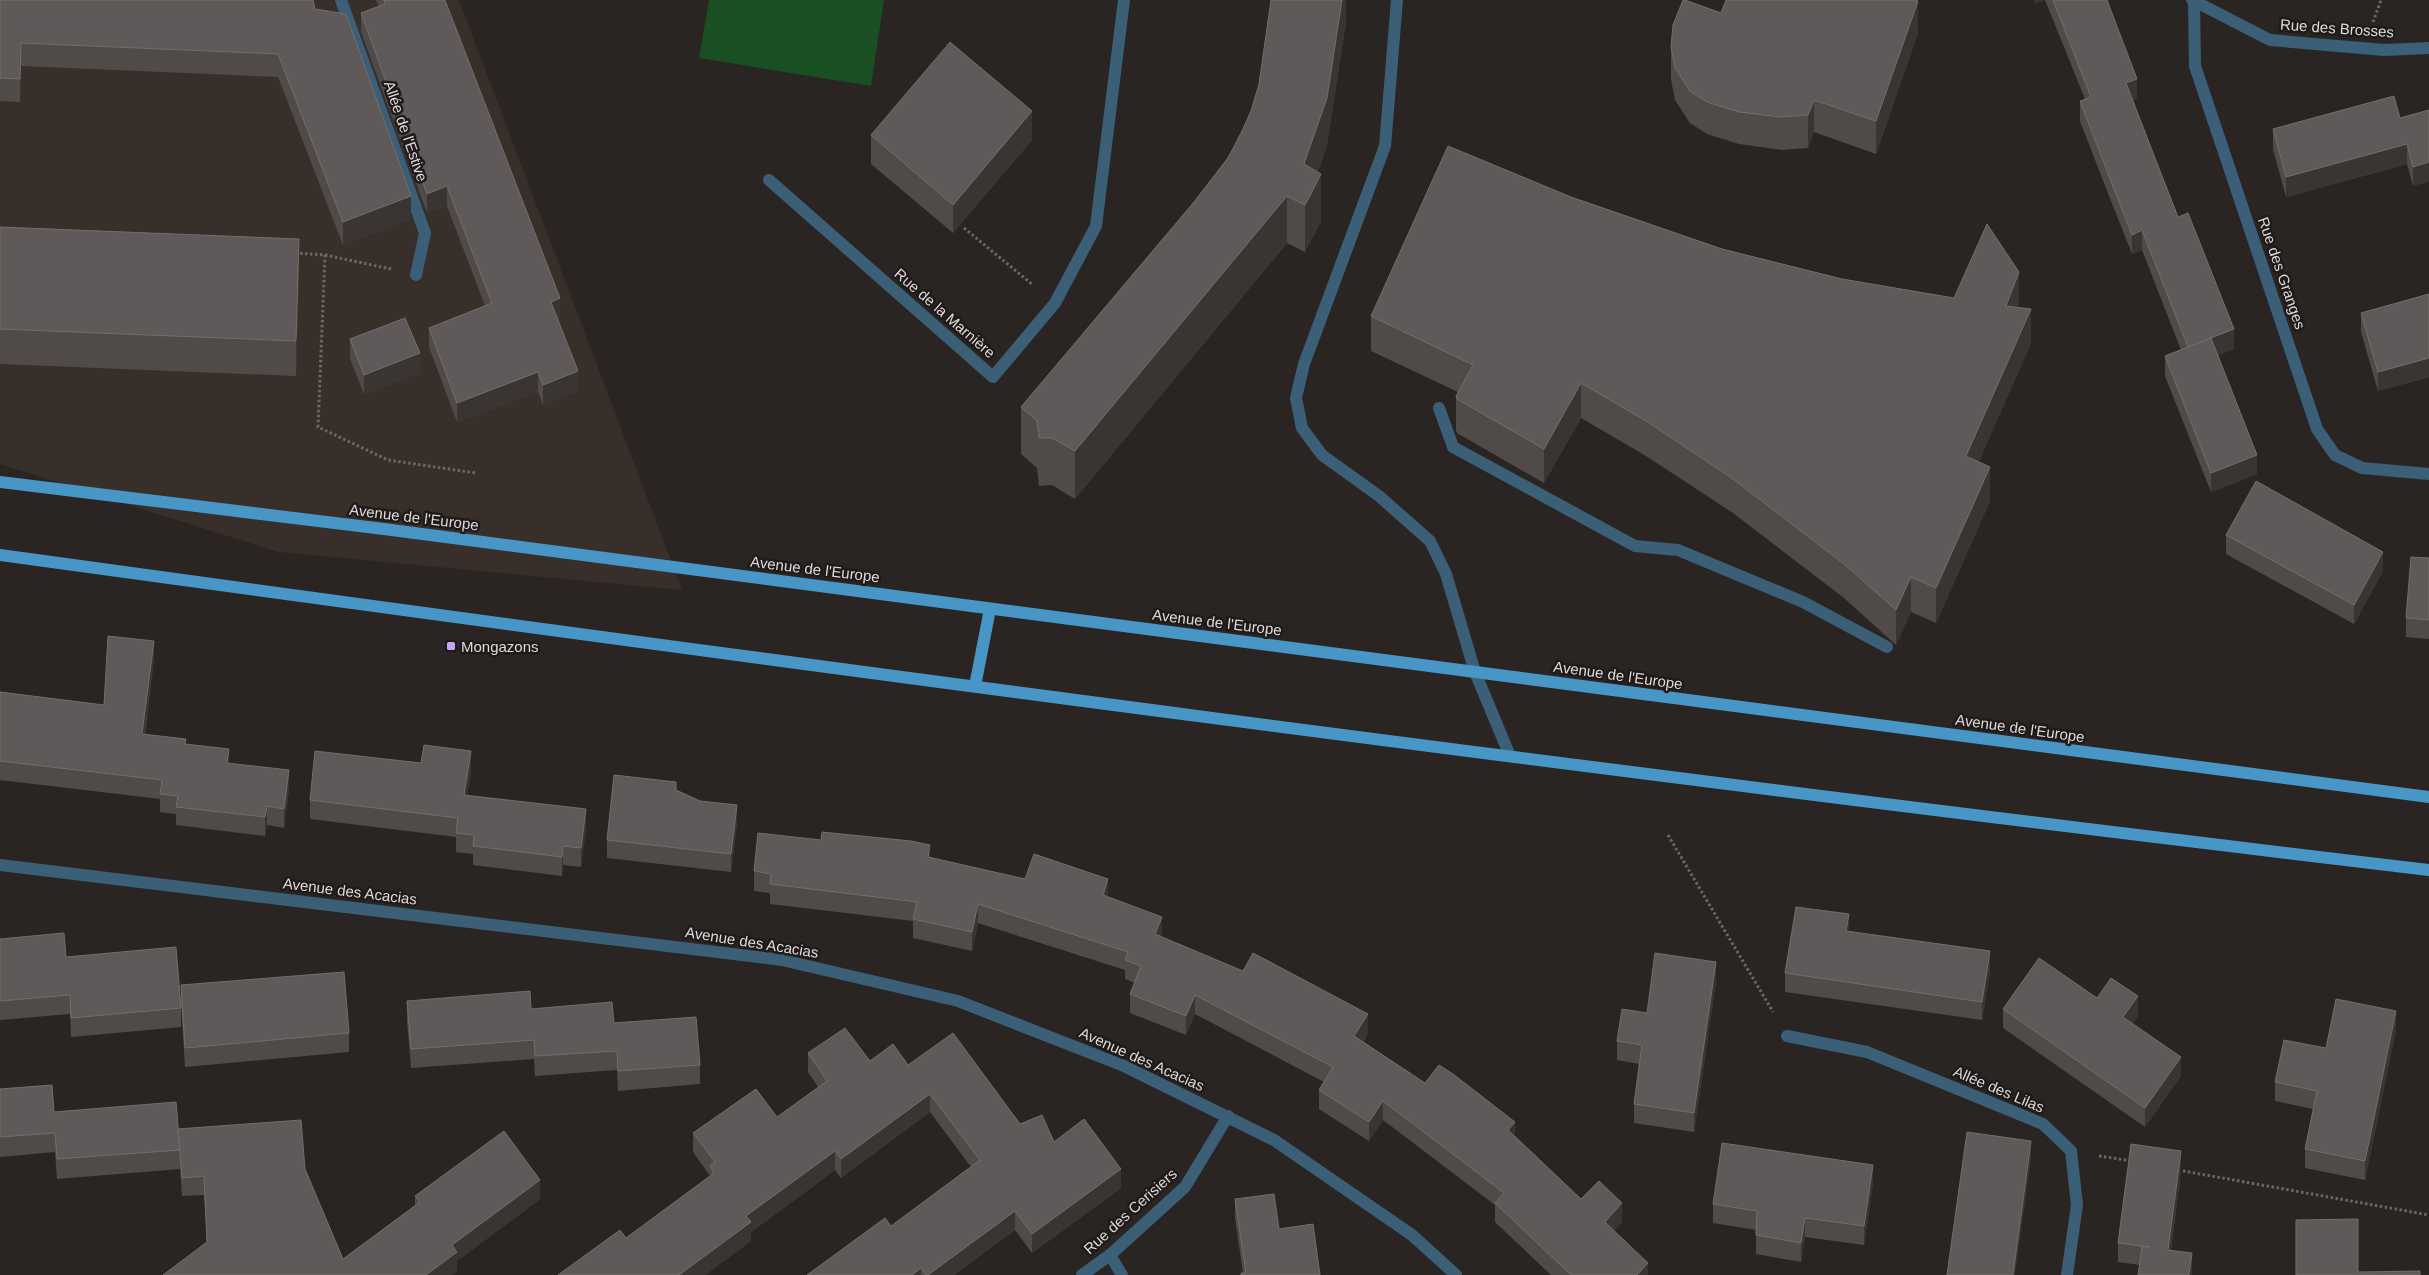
<svg xmlns="http://www.w3.org/2000/svg" width="2429" height="1275" viewBox="0 0 2429 1275" font-family="Arial,sans-serif">
  <rect width="100%" height="100%" fill="#2a2523"/>
  <polygon fill="#382e2a" points="0,0 459,0 682,590 278,552 0,464"/>
  <polygon fill="#194f22" points="709,0 884,0 871,86 699,58"/>
  <g fill="none" stroke-linecap="round" stroke-linejoin="round">
    <g stroke="#6c6766" stroke-width="3" stroke-dasharray="2.5 2.5" stroke-linecap="butt">
      <polyline points="2373,22 2381,0"/>
      <polyline points="964,228 1033,285"/>
      <polyline points="295,253 325,255 318,427 388,460 476,473"/>
      <polyline points="325,255 391,269"/>
      <polyline points="1668,835 1773,1012"/>
      <polyline points="2099,1156 2132,1161"/>
      <polyline points="2178,1170 2429,1215"/>
    </g>
    <g stroke="#3b5f76" stroke-width="12">
      <polyline points="1397,0 1385,146 1304,364 1296,398 1302,428 1322,455 1379,496 1430,541 1446,574 1475,672 1510,756"/>
      <polyline points="1439,408 1453,447 1635,546 1678,550 1803,602 1887,647"/>
    </g>
    <g stroke="#3b5f76" stroke-width="12">
      <polyline points="341,0 425,233 416,275"/>
      <polyline points="2192,0 2270,40 2384,50 2429,48"/>
      <polyline points="2194,2 2195,66 2317,429 2335,455 2362,468 2429,474"/>
      <polyline points="769,180 993,377 1055,303 1096,226 1124,0"/>
      <polyline points="0,865 782,960 958,1001 1124,1066 1274,1140 1412,1235 1456,1275"/>
      <polyline points="1787,1036 1867,1052 2043,1124 2071,1151 2077,1205 2067,1275"/>
      <polyline points="1110,1255 1122,1275"/>
      <polyline points="1082,1275 1110,1255 1185,1187 1228,1116"/>
    </g>
    <g stroke="#4796c6" stroke-width="12">
      <polyline points="0,482 384,529 2429,797"/>
      <path d="M0 555C809 666 1618 774 2429 870"/>
      <polyline points="975,686 990,609"/>
    </g>
  </g>
  <g fill="#504b49">
    <polygon points="0,0 315,9 411,219 343,245 278,77 21,66 20,102 0,101"/>
    <polygon points="376,0 445,0 560,317 558,318 578,391 543,405 538,392 457,422 429,347 429,328 485,306 447,206 427,213 361,32 361,13 379,7"/>
    <polygon points="1346,0 1346,22 1327,145 1318,172 1321,221 1305,252 1287,243 1075,499 1052,485 1039,486 1037,468 1021,454 1021,407 1194,202"/>
    <polygon points="2045,0 2107,0 2137,98 2133,100 2178,217 2234,349 2218,355 2257,474 2211,492 2165,376 2165,356 2181,350 2142,250 2132,254 2109,196 2080,121 2080,101 2085,99"/>
    <polygon points="1721,13 1918,33 1876,154 1814,132 1808,148 1781,150 1739,144 1707,134 1690,123 1675,100 1671,79 1671,47"/>
    <polygon points="2429,110 2413,186 2407,164 2286,197 2273,149 2273,129 2400,118"/>
    <polygon points="871,135 1032,140 953,233 871,164"/>
    <polygon points="1571,197 1722,249 1842,279 1954,298 2031,343 1979,461 1990,501 1936,623 1911,612 1896,645 1844,598 1733,513 1646,456 1581,418 1544,483 1457,433 1456,430 1456,396 1458,392 1371,351 1371,316"/>
    <polygon points="0,227 299,274 296,376 0,364"/>
    <polygon points="2429,294 2429,377 2378,391 2361,332 2361,313"/>
    <polygon points="350,339 420,373 364,394 350,359"/>
    <polygon points="2226,535 2383,571 2354,624 2226,554"/>
    <polygon points="2429,558 2429,639 2406,637 2406,618"/>
    <polygon points="154,659 145,735 186,744 289,789 284,828 267,825 265,836 176,825 176,814 160,812 160,799 0,780 0,692 104,705"/>
    <polygon points="471,770 467,795 586,829 581,867 563,865 562,876 473,865 473,854 456,852 456,837 310,819 310,800"/>
    <polygon points="676,791 737,823 731,872 607,858 607,840"/>
    <polygon points="821,840 930,857 1025,879 1108,897 1162,936 1161,937 1368,1033 1363,1042 1425,1083 1515,1136 1581,1199 1622,1222 1614,1231 1648,1275 1551,1275 1495,1222 1495,1205 1383,1120 1369,1141 1319,1109 1319,1090 1324,1082 1195,1014 1186,1035 1130,1013 1130,994 1135,983 1125,979 1125,970 978,923 972,951 913,938 913,921 770,904 770,893 754,891 754,871"/>
    <polygon points="1849,931 1990,970 1982,1020 1785,992 1785,973"/>
    <polygon points="0,939 66,957 181,1008 181,1027 71,1037 70,1014 0,1020"/>
    <polygon points="1716,981 1694,1132 1634,1123 1634,1104 1639,1064 1617,1060 1617,1041"/>
    <polygon points="181,985 349,1033 349,1052 185,1067 181,1004"/>
    <polygon points="2097,998 2138,1016 2132,1023 2181,1076 2145,1127 2003,1028 2003,1009"/>
    <polygon points="407,1001 531,1009 614,1023 700,1065 700,1084 618,1091 617,1070 535,1076 534,1059 411,1068 407,1021"/>
    <polygon points="2396,1030 2365,1180 2305,1168 2305,1149 2313,1109 2275,1101 2275,1082 2326,1048"/>
    <polygon points="808,1053 908,1065 1020,1124 1054,1142 1121,1188 1032,1253 1015,1230 954,1275 807,1275 891,1226 971,1167 930,1112 841,1178 835,1170 751,1232 751,1241 705,1275 558,1275 626,1238 710,1176 693,1152 693,1133 777,1117 818,1087 808,1072"/>
    <polygon points="0,1089 54,1112 178,1129 305,1169 343,1259 415,1206 415,1196 540,1199 457,1261 457,1271 451,1275 163,1275 207,1243 204,1195 182,1196 180,1167 180,1169 57,1179 55,1152 0,1157"/>
    <polygon points="2181,1171 2171,1250 2192,1272 2118,1262 2118,1243"/>
    <polygon points="1873,1184 1864,1245 1805,1237 1801,1262 1756,1254 1756,1230 1713,1223 1713,1204"/>
    <polygon points="1235,1199 1279,1229 1320,1275 1243,1273 1235,1218"/>
  </g>
  <g fill="#3a3533">
    <polygon points="1342,0 1346,0 1346,22 1327,145 1308,201 1321,174 1321,221 1305,252 1305,205 1304,164"/>
    <polygon points="2034,0 2045,0 2034,4"/>
    <polygon points="1918,1 1918,33 1876,154 1876,121"/>
    <polygon points="21,43 21,66 20,102 20,79"/>
    <polygon points="2137,79 2137,98 2126,103 2126,83"/>
    <polygon points="1814,100 1814,132 1808,148 1808,115"/>
    <polygon points="1032,111 1032,140 953,233 953,205"/>
    <polygon points="2407,144 2407,164 2286,197 2286,177"/>
    <polygon points="2429,162 2429,182 2413,186 2413,167"/>
    <polygon points="447,186 447,206 427,213 427,194"/>
    <polygon points="411,196 411,219 343,245 343,222"/>
    <polygon points="1287,196 1287,243 1075,499 1075,451"/>
    <polygon points="2142,230 2142,250 2132,254 2132,235"/>
    <polygon points="299,239 299,274 296,376 296,341"/>
    <polygon points="2019,272 2019,306 2006,340 2006,306"/>
    <polygon points="560,298 560,317 551,321 551,302"/>
    <polygon points="2031,309 2031,343 1966,490 1966,456"/>
    <polygon points="2234,329 2234,349 2188,367 2188,347"/>
    <polygon points="420,353 420,373 364,394 364,375"/>
    <polygon points="2429,358 2429,377 2378,391 2378,372"/>
    <polygon points="578,371 578,391 543,405 543,385"/>
    <polygon points="538,372 538,392 457,422 457,403"/>
    <polygon points="1581,383 1581,418 1544,483 1544,449"/>
    <polygon points="2257,455 2257,474 2211,492 2211,473"/>
    <polygon points="1990,467 1990,501 1936,623 1936,588"/>
    <polygon points="2383,552 2383,571 2354,624 2354,605"/>
    <polygon points="1911,577 1911,612 1896,645 1896,610"/>
    <polygon points="154,641 154,659 142,753 142,734"/>
    <polygon points="229,749 229,768 227,763"/>
    <polygon points="471,751 471,770 464,814 464,795"/>
    <polygon points="289,770 289,789 284,828 284,809"/>
    <polygon points="737,805 737,823 731,872 731,854"/>
    <polygon points="267,806 267,825 265,836 265,817"/>
    <polygon points="586,809 586,829 581,867 581,848"/>
    <polygon points="930,845 930,864 928,857"/>
    <polygon points="563,846 563,865 562,876 562,857"/>
    <polygon points="1108,879 1108,898 1103,895"/>
    <polygon points="978,904 978,923 972,951 972,932"/>
    <polygon points="1849,914 1849,933 1846,931"/>
    <polygon points="1162,917 1162,936 1155,953 1155,934"/>
    <polygon points="1990,951 1990,970 1982,1020 1982,1002"/>
    <polygon points="1716,962 1716,981 1694,1132 1694,1113"/>
    <polygon points="1195,995 1195,1014 1186,1035 1186,1016"/>
    <polygon points="2138,996 2138,1016 2123,1036 2123,1017"/>
    <polygon points="2396,1011 2396,1030 2365,1180 2365,1161"/>
    <polygon points="1368,1014 1368,1033 1354,1055 1354,1036"/>
    <polygon points="2181,1057 2181,1076 2145,1127 2145,1108"/>
    <polygon points="930,1094 930,1112 841,1178 841,1159"/>
    <polygon points="1383,1101 1383,1120 1369,1141 1369,1122"/>
    <polygon points="1515,1122 1515,1141 1508,1130"/>
    <polygon points="2031,1141 2031,1160 2015,1275 2013,1275"/>
    <polygon points="835,1151 835,1170 751,1232 751,1241 705,1275 679,1275 746,1216"/>
    <polygon points="2181,1151 2181,1171 2168,1269 2168,1250"/>
    <polygon points="1873,1165 1873,1184 1864,1245 1864,1226"/>
    <polygon points="1121,1169 1121,1188 1032,1253 1032,1234"/>
    <polygon points="540,1180 540,1199 457,1261 457,1271 451,1275 426,1275 452,1245"/>
    <polygon points="1622,1203 1622,1222 1605,1241 1605,1222"/>
    <polygon points="1015,1211 1015,1230 954,1275 928,1275"/>
    <polygon points="1805,1218 1805,1237 1801,1262 1801,1243"/>
    <polygon points="2192,1253 2192,1275 2189,1275"/>
    <polygon points="1648,1263 1648,1275 1637,1275"/>
    <polygon points="921,1268 921,1275 912,1275"/>
  </g>
  <g fill="#5f5a59" stroke="#736e6d">
    <polygon points="0,0 313,0 315,9 346,14 411,196 343,222 278,54 21,43 20,79 0,78"/>
    <polygon points="384,0 445,0 560,298 551,302 578,371 543,385 538,372 457,403 429,328 492,303 447,186 427,194 361,13 385,4"/>
    <polygon points="1271,0 1342,0 1327,98 1304,164 1321,174 1305,205 1287,196 1075,451 1052,438 1039,438 1037,421 1021,407 1194,202 1228,158 1241,133 1251,111 1259,84"/>
    <polygon points="1683,0 1685,0 1721,13 1726,0 1915,0 1918,1 1876,121 1814,100 1808,115 1781,117 1739,112 1707,102 1690,91 1675,68 1671,47 1673,25"/>
    <polygon points="2053,0 2107,0 2137,79 2126,83 2153,153 2178,217 2188,213 2234,329 2188,347 2142,230 2132,235 2109,176 2080,101 2091,97"/>
    <polygon points="950,42 1032,111 953,205 871,135"/>
    <polygon points="2394,96 2400,118 2429,110 2429,162 2413,167 2407,144 2286,177 2273,129"/>
    <polygon points="1448,146 1571,197 1722,249 1842,279 1954,298 1987,224 2019,272 2006,306 2031,309 1966,456 1990,467 1936,588 1911,577 1896,610 1844,564 1733,479 1646,421 1581,383 1544,449 1457,399 1456,396 1473,365 1371,316"/>
    <polygon points="0,227 299,239 296,341 0,329"/>
    <polygon points="2429,294 2429,358 2378,372 2361,313"/>
    <polygon points="405,318 420,353 364,375 350,339"/>
    <polygon points="2211,338 2257,455 2211,473 2165,356"/>
    <polygon points="2256,481 2383,552 2354,605 2226,535"/>
    <polygon points="2411,557 2429,558 2429,620 2406,618"/>
    <polygon points="108,636 154,641 142,734 186,739 185,744 229,749 227,763 289,770 284,809 267,806 265,817 176,807 178,796 160,794 162,780 0,761 0,692 104,705"/>
    <polygon points="424,745 471,751 464,795 586,809 581,848 563,846 562,857 473,846 474,835 456,833 458,818 310,800 315,751 421,763"/>
    <polygon points="614,775 676,782 676,790 700,801 737,805 731,854 607,840"/>
    <polygon points="822,832 911,841 930,845 928,857 1025,879 1034,854 1108,879 1103,895 1162,917 1155,934 1243,971 1253,953 1368,1014 1354,1036 1425,1083 1439,1065 1453,1074 1515,1122 1508,1130 1581,1199 1599,1181 1622,1203 1605,1222 1648,1263 1637,1275 1571,1275 1495,1203 1504,1193 1383,1101 1369,1122 1319,1090 1333,1067 1195,995 1186,1016 1130,994 1141,966 1125,960 1128,952 978,904 972,932 913,919 917,902 770,884 771,874 754,871 758,833 821,840"/>
    <polygon points="1796,907 1849,914 1846,931 1990,951 1982,1002 1785,973"/>
    <polygon points="64,933 66,957 176,947 181,1008 71,1018 70,995 0,1001 0,939"/>
    <polygon points="1655,953 1716,962 1694,1113 1634,1104 1642,1045 1617,1041 1622,1009 1647,1013"/>
    <polygon points="2039,958 2097,998 2111,978 2138,996 2123,1017 2181,1057 2145,1108 2003,1009"/>
    <polygon points="344,972 349,1033 185,1048 181,985"/>
    <polygon points="530,991 531,1009 612,1002 614,1023 696,1017 700,1065 618,1071 617,1051 535,1056 534,1040 411,1049 407,1001"/>
    <polygon points="2336,999 2396,1011 2365,1161 2305,1149 2317,1091 2275,1082 2284,1040 2326,1048"/>
    <polygon points="845,1028 870,1061 893,1044 908,1065 953,1033 1020,1124 1042,1115 1054,1142 1084,1119 1121,1169 1032,1234 1015,1211 928,1275 926,1275 921,1268 912,1275 807,1275 885,1218 891,1226 980,1160 930,1094 841,1159 835,1151 746,1216 751,1222 679,1275 558,1275 620,1230 626,1238 714,1173 710,1166 715,1162 693,1133 756,1089 777,1117 827,1081 808,1053"/>
    <polygon points="52,1085 54,1112 176,1102 180,1150 57,1159 55,1133 0,1137 0,1089"/>
    <polygon points="301,1120 305,1169 343,1259 420,1202 415,1196 504,1131 540,1180 452,1245 457,1252 426,1275 163,1275 207,1242 204,1176 182,1178 178,1129"/>
    <polygon points="1967,1132 2031,1141 2013,1275 1947,1275"/>
    <polygon points="1722,1143 1873,1165 1864,1226 1805,1218 1801,1243 1756,1235 1757,1211 1713,1204"/>
    <polygon points="2131,1144 2181,1151 2168,1250 2192,1253 2189,1275 2138,1275 2142,1246 2149,1247 2118,1243"/>
    <polygon points="1274,1194 1279,1229 1313,1224 1320,1275 1241,1275 1241,1273 1246,1273 1235,1199"/>
    <polygon points="2358,1219 2358,1272 2420,1271 2420,1275 2296,1275 2296,1220"/>
  </g>
  <rect fill="#c4a7f1" stroke="#201b1a" stroke-width="2" x="446" y="641" width="10" height="10" rx="2.5"/>
  <g text-anchor="middle" dominant-baseline="central" stroke-width="5" stroke-linejoin="round" paint-order="stroke">
    <g font-size="15" fill="#dedbda" stroke="#201b1a">
      <text transform="translate(2337 28) rotate(4)">Rue des Brosses</text>
      <text transform="translate(406 131) rotate(71)">Allée de l'Estive</text>
      <text transform="translate(2282 273) rotate(71)">Rue des Granges</text>
      <text transform="translate(945 313) rotate(41)">Rue de la Marnière</text>
      <text transform="translate(414 517) rotate(7)">Avenue de l'Europe</text>
      <text transform="translate(815 569) rotate(7)">Avenue de l'Europe</text>
      <text transform="translate(1217 622) rotate(7)">Avenue de l'Europe</text>
      <text transform="translate(1618 675) rotate(8)">Avenue de l'Europe</text>
      <text transform="translate(2020 728) rotate(8)">Avenue de l'Europe</text>
      <text transform="translate(350 891) rotate(7)">Avenue des Acacias</text>
      <text transform="translate(752 942) rotate(9)">Avenue des Acacias</text>
      <text transform="translate(1142 1059) rotate(24)">Avenue des Acacias</text>
      <text transform="translate(1999 1089) rotate(23)">Allée des Lilas</text>
      <text transform="translate(1130 1211) rotate(-42)">Rue des Cerisiers</text>
    </g>
    <g font-size="15" fill="#dedbda" stroke="#201b1a" text-anchor="start">
      <text x="461" y="646">Mongazons</text>
    </g>
  </g>
</svg>
